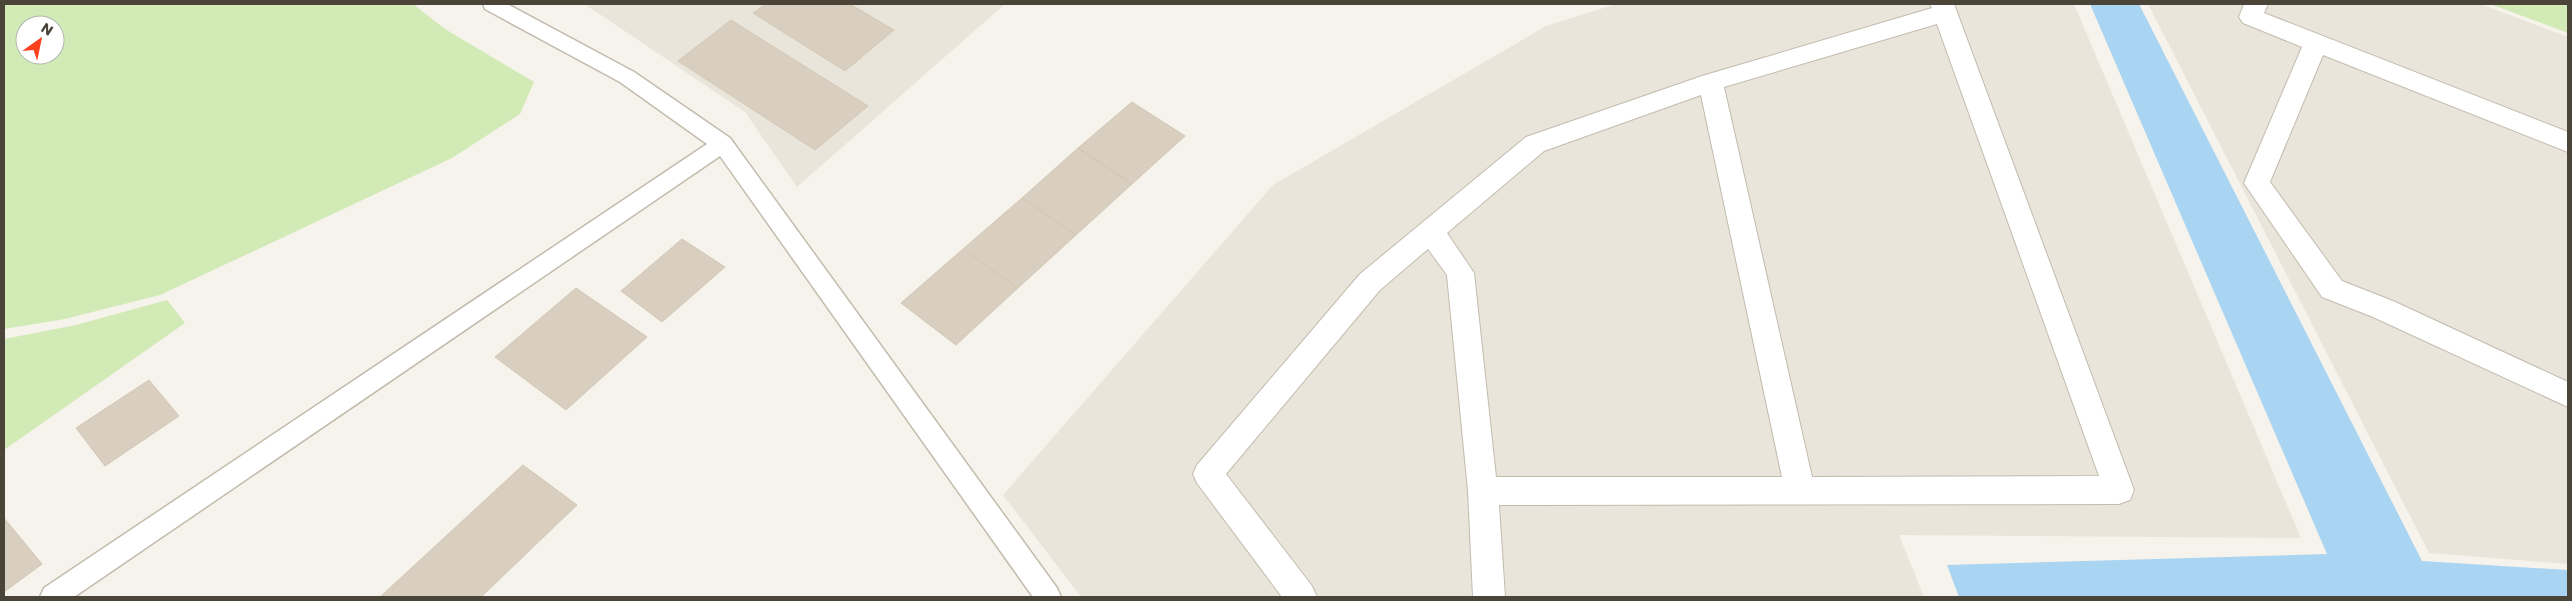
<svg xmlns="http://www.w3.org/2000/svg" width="2572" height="601" viewBox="0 0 2572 601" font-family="Poppins,sans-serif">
  <rect width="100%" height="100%" fill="#f6f3ec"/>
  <g fill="#eae5da">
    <polygon points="587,4 1005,4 797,187 745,112 586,5"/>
    <polygon points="1616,4 2074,4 2301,538 1899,535 1924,597 1081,597 1003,495 1273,185 1546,26"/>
    <polygon points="2148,4 2481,4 2568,37 2568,564 2429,553"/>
  </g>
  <g fill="#d2eab5" fill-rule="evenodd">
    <path d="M4 4H413L445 29 534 82 520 114 452 158 160 295 65 319 4 329ZM25 25H55V55H25Z"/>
    <polygon points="2490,4 2568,4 2568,33"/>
    <polygon points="167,300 185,323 4,450 4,339 76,325"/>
  </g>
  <polygon fill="#a9d4f2" points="2090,4 2139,4 2422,561 2568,570 2568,597 1959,597 1947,565 2327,554"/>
  <g fill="#d8cfc1" stroke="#d3c7b4">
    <polygon points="766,4 850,4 894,30 845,71 753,13"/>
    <polygon points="731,20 868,106 815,150 678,61"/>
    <polygon points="1132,102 1185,136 1132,184 1078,148"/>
    <polygon points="1078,148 1132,184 1076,235 1022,198"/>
    <polygon points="1022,198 1076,235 1018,288 963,249"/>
    <polygon points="682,239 725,267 662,322 621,291"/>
    <polygon points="963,249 1018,288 956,345 901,303"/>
    <polygon points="576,288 647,337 566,410 495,357"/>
    <polygon points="149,380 179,416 105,466 76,428"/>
    <polygon points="523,465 577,505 481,597 380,597"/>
    <polygon points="4,518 42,564 4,592"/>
  </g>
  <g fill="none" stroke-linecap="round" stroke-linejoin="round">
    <g stroke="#c2bbae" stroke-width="3">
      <polygon id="service" points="483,4 507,4 634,72 730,138 1057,588 1061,597 1033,597 720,156 74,597 40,597 44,588 707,144 620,82 485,9"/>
    </g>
    <g stroke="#c2bbae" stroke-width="2">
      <g id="minor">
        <path d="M1930 4H1954L2134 490 2130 500 2119 504 1499 505 1505 597H1473L1468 491 1447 275 1428 249 1380 290 1226 474 1312 586 1317 597H1282L1197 483 1193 474 1197 465 1360 274 1526 137 1702 76 1932 8ZM1937 24 2099 476 1812 477 1724 87ZM1701 95 1782 477H1496L1474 273 1447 233 1544 151Z"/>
        <polygon points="2244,4 2268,4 2264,13 2568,132 2568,152 2323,55 2270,182 2342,281 2393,301 2568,382 2568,407 2373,317 2322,297 2244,183 2302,47 2243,23 2239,17"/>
      </g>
    </g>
    <use href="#service" fill="#fff" fill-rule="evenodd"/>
    <use href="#minor" fill="#fff" fill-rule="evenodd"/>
  </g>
  <rect width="2572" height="601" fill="none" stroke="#4b4439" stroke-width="10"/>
  <g transform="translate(40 40) rotate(33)"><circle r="24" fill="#ffffff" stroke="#b7b4b0"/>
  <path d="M0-4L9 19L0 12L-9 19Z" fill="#fc3f1d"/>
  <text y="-8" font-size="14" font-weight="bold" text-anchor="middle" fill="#4b4439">N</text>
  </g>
</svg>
